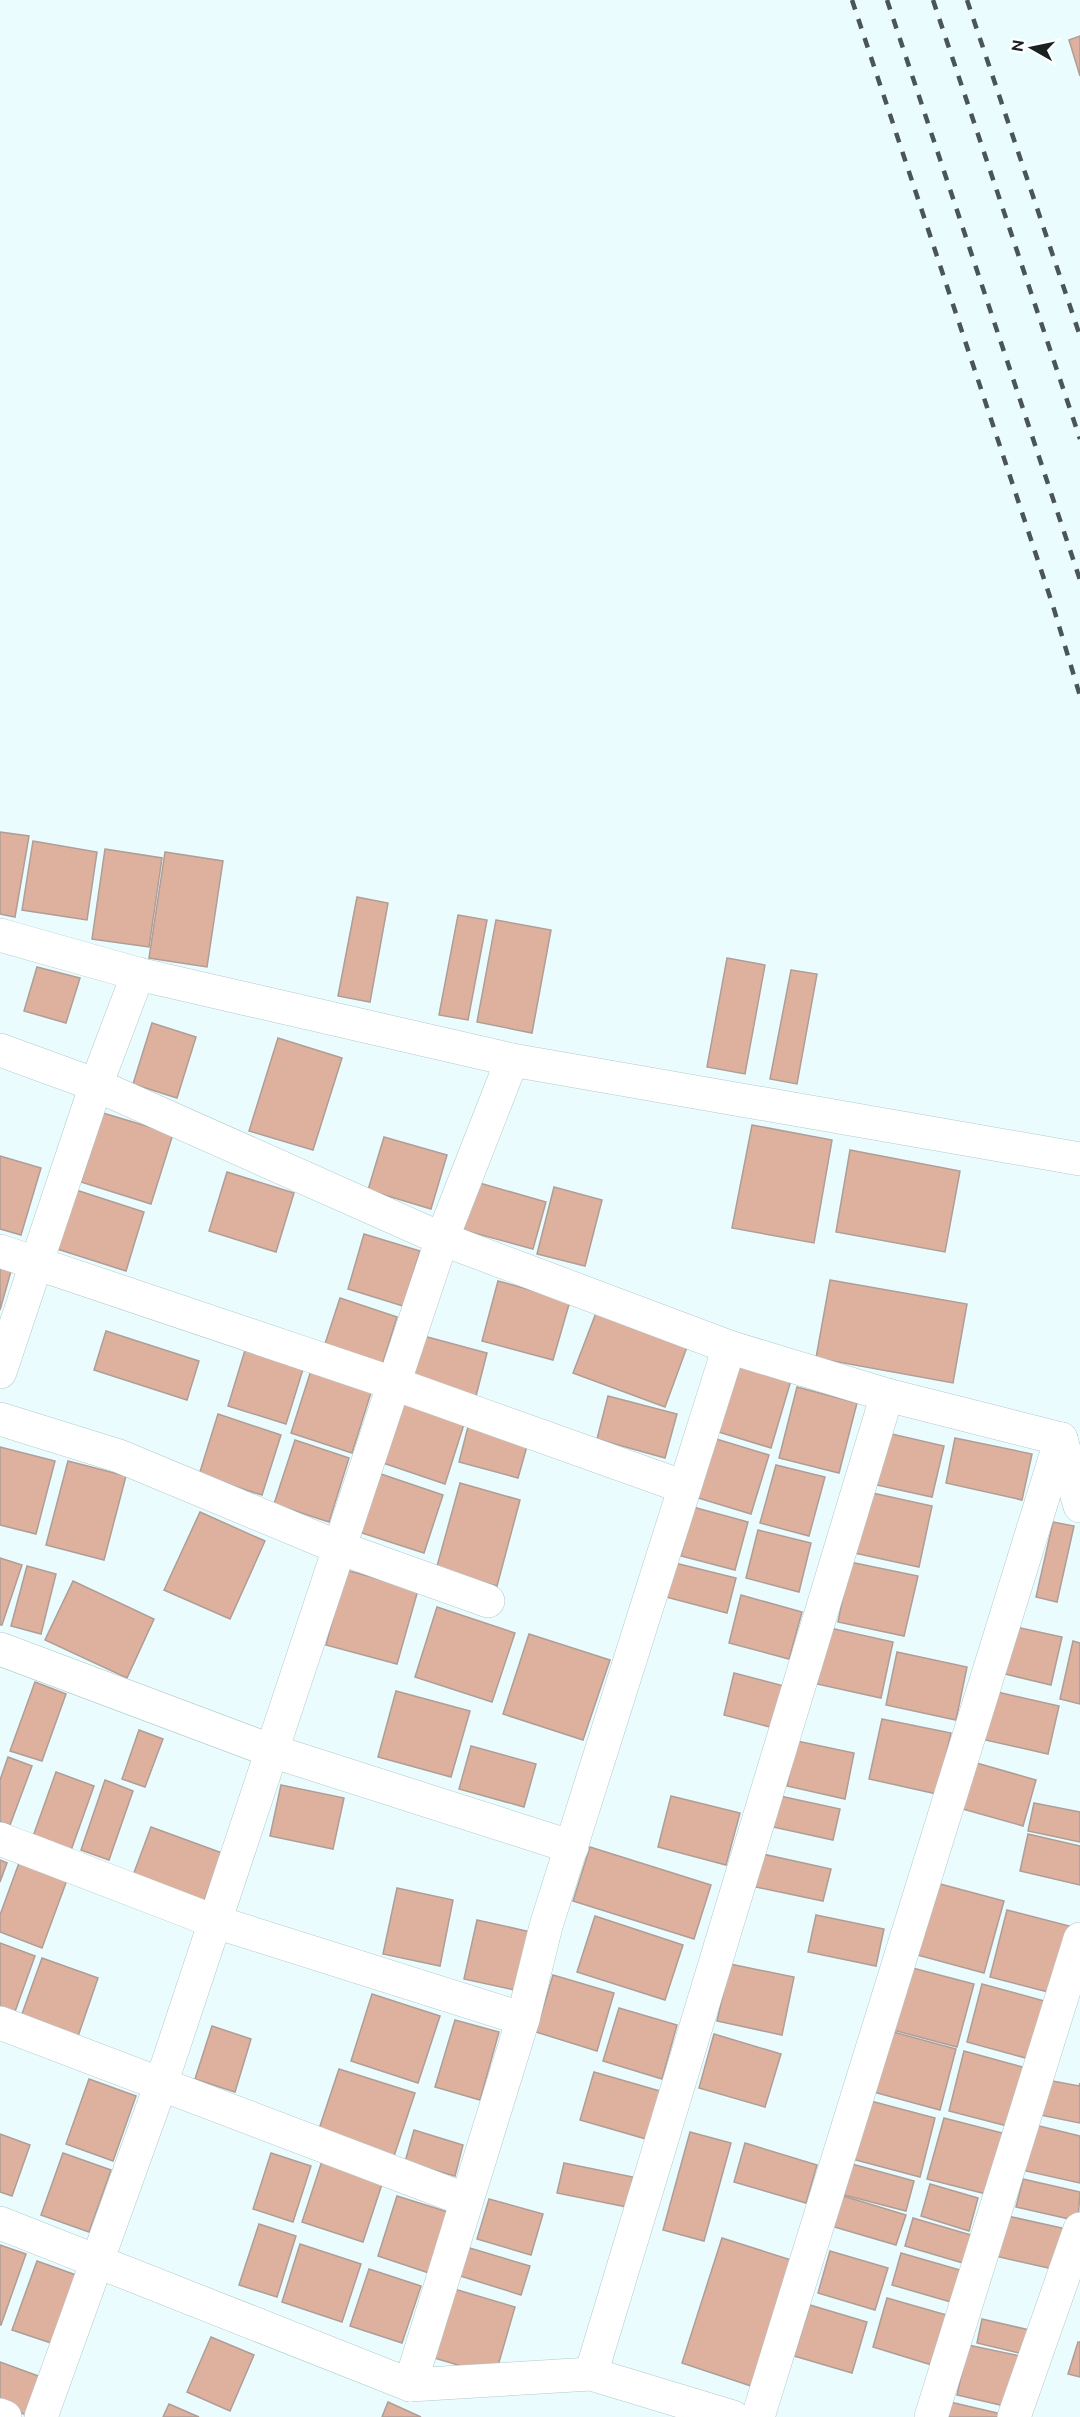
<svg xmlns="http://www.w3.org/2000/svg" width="1080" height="2417" viewBox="0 0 1080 2417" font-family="Ubuntu,sans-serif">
  <rect width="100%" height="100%" fill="#eafcfe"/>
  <g fill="#deb19f" stroke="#af9d96" stroke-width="1.5">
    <polygon points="1080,36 1080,76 1069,40"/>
    <polygon points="0,832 29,836 15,917 0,914"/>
    <polygon points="33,841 97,852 87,920 22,910"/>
    <polygon points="105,849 162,858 149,947 92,939"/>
    <polygon points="165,852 223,861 207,967 149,958"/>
    <polygon points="357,897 388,903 370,1002 338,996"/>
    <polygon points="458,915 487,920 468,1020 439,1015"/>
    <polygon points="496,920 551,930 532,1033 477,1022"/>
    <polygon points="727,958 765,965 745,1074 707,1067"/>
    <polygon points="37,967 80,978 66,1023 24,1011"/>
    <polygon points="791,970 817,974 797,1084 770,1079"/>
    <polygon points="152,1023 196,1037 177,1098 133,1084"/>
    <polygon points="278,1038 342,1058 313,1150 249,1131"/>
    <polygon points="103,1113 173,1134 151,1204 81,1182"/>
    <polygon points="752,1125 832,1140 814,1243 732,1228"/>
    <polygon points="384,1137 447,1155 431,1209 368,1190"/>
    <polygon points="850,1150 960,1171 945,1252 836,1232"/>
    <polygon points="0,1156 41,1168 21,1235 0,1229"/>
    <polygon points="227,1172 294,1193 276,1252 209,1231"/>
    <polygon points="476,1182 546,1202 533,1249 463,1230"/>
    <polygon points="554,1187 602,1200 585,1266 537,1254"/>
    <polygon points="73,1189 144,1212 126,1271 54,1248"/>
    <polygon points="364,1234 420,1251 403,1306 348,1289"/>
    <polygon points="0,1260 13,1264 0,1310"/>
    <polygon points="830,1280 967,1304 953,1383 816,1358"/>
    <polygon points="498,1281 570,1301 553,1360 482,1341"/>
    <polygon points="340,1298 397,1317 380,1372 322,1353"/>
    <polygon points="596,1313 687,1347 665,1407 573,1373"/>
    <polygon points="106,1331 199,1361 187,1400 94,1370"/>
    <polygon points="420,1335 487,1353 476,1396 408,1377"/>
    <polygon points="246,1347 304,1366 286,1424 228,1406"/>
    <polygon points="734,1359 792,1377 771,1448 712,1430"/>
    <polygon points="314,1361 375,1380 352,1453 291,1433"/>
    <polygon points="797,1387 857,1403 839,1473 779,1458"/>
    <polygon points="608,1396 677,1414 665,1458 597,1439"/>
    <polygon points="403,1400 465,1421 445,1484 383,1463"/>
    <polygon points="218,1414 281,1435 262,1495 199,1475"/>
    <polygon points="469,1423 529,1439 518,1478 459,1462"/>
    <polygon points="883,1432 944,1446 932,1497 872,1484"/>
    <polygon points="713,1438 769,1455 751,1514 695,1497"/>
    <polygon points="955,1438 1032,1454 1022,1500 946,1483"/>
    <polygon points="295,1440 349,1458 329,1522 274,1504"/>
    <polygon points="0,1447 55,1461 36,1534 0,1525"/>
    <polygon points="68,1461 126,1476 104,1560 46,1545"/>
    <polygon points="776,1465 825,1477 809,1536 760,1523"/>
    <polygon points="378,1473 443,1495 424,1553 359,1532"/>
    <polygon points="460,1483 520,1500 497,1586 436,1570"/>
    <polygon points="868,1492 932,1506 919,1567 854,1553"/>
    <polygon points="693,1507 748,1522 735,1570 681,1556"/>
    <polygon points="200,1512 265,1541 230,1619 164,1590"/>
    <polygon points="1053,1522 1074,1526 1057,1602 1036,1597"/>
    <polygon points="758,1530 811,1543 799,1592 746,1578"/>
    <polygon points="0,1558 22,1565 2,1625 0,1625"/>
    <polygon points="850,1562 918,1576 904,1636 838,1622"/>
    <polygon points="675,1563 736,1578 727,1613 666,1597"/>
    <polygon points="27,1566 56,1574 41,1634 11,1626"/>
    <polygon points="346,1570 418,1590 397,1664 326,1645"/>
    <polygon points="73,1581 154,1619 127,1678 45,1640"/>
    <polygon points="741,1595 802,1612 789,1659 729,1643"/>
    <polygon points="437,1607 515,1633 492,1702 415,1677"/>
    <polygon points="1016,1627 1062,1637 1051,1685 1005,1674"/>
    <polygon points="830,1628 893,1642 881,1698 817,1684"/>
    <polygon points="529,1634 610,1660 583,1740 503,1714"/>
    <polygon points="1073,1641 1080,1643 1080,1704 1060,1699"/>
    <polygon points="897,1652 967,1667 956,1720 886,1705"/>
    <polygon points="734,1673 784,1686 774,1728 724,1715"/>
    <polygon points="35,1682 66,1694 42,1761 10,1751"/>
    <polygon points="396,1691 470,1711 451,1777 378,1757"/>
    <polygon points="993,1691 1059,1706 1048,1754 981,1739"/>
    <polygon points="882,1719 951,1733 937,1794 869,1779"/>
    <polygon points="139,1730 163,1739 145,1787 122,1779"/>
    <polygon points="797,1741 854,1753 845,1799 787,1786"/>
    <polygon points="471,1746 536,1764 524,1807 459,1789"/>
    <polygon points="8,1757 32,1766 10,1825 0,1822 0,1780"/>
    <polygon points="973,1762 1036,1780 1023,1826 959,1808"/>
    <polygon points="56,1772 94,1786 69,1856 31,1842"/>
    <polygon points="105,1780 133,1791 109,1860 81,1850"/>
    <polygon points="281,1785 344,1798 333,1849 270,1836"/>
    <polygon points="671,1796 740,1813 726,1865 658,1847"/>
    <polygon points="780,1796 840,1809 833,1840 773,1827"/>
    <polygon points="1034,1803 1080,1812 1080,1842 1028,1831"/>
    <polygon points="151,1827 222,1853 203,1904 132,1878"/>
    <polygon points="1028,1834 1080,1846 1080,1885 1020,1871"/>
    <polygon points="590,1847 711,1885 694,1939 573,1901"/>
    <polygon points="758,1853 831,1869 823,1901 751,1886"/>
    <polygon points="0,1860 7,1863 0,1882"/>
    <polygon points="19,1863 67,1880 42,1948 0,1932 0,1915"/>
    <polygon points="929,1881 1004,1901 984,1973 910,1953"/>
    <polygon points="397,1888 453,1900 440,1966 383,1954"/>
    <polygon points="1007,1910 1073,1927 1056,1994 990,1977"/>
    <polygon points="816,1915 884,1929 876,1966 808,1952"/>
    <polygon points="595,1916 683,1945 665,2000 577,1972"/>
    <polygon points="477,1920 531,1932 519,1991 464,1979"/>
    <polygon points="0,1943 35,1956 12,2020 0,2016"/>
    <polygon points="42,1958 98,1978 75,2045 18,2025"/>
    <polygon points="730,1964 794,1977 782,2035 717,2021"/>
    <polygon points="905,1966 974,1984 957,2047 889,2029"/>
    <polygon points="553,1975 614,1993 597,2051 536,2032"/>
    <polygon points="982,1984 1048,2002 1033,2060 967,2042"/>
    <polygon points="372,1994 440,2016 418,2083 351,2061"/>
    <polygon points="619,2008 677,2025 662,2079 603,2061"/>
    <polygon points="455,2020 499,2032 480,2100 435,2087"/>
    <polygon points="212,2026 251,2039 235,2092 195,2079"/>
    <polygon points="882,2029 956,2049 940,2110 866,2090"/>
    <polygon points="714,2034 781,2054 765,2107 699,2088"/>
    <polygon points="964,2051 1030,2069 1015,2128 949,2111"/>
    <polygon points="339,2069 415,2093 394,2156 318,2132"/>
    <polygon points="594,2072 660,2091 646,2139 580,2120"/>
    <polygon points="89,2079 136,2096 113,2161 66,2144"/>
    <polygon points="1042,2079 1079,2086 1080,2083 1080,2123 1035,2114"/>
    <polygon points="867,2100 935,2118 920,2177 852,2159"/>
    <polygon points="944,2118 1010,2135 994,2196 927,2179"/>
    <polygon points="1027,2123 1080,2136 1080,2183 1017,2169"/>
    <polygon points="414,2130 463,2145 455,2176 405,2162"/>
    <polygon points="690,2132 731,2143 704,2241 663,2230"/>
    <polygon points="0,2134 30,2145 12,2196 0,2192"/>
    <polygon points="745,2143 817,2165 806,2203 734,2182"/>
    <polygon points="63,2153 111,2170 89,2232 41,2215"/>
    <polygon points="271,2153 311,2166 293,2222 253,2209"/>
    <polygon points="323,2158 384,2178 363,2242 302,2222"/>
    <polygon points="564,2163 633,2177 627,2207 557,2193"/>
    <polygon points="852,2164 914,2181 906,2211 844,2195"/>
    <polygon points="1023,2179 1080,2192 1078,2221 1016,2207"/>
    <polygon points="930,2184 978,2198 969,2231 921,2216"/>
    <polygon points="840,2195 906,2215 896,2245 831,2226"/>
    <polygon points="397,2196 448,2212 429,2273 378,2256"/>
    <polygon points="489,2199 543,2214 531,2255 477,2239"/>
    <polygon points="1003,2215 1071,2230 1062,2271 995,2256"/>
    <polygon points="913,2218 971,2235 963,2263 905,2246"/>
    <polygon points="259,2224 296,2236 277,2297 239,2285"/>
    <polygon points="722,2238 791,2260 751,2386 682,2363"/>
    <polygon points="300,2244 361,2264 342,2322 282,2302"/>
    <polygon points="0,2245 26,2254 1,2325 0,2325"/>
    <polygon points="463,2246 530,2266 521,2295 454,2274"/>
    <polygon points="830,2251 888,2268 875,2310 818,2293"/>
    <polygon points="901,2253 960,2270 951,2302 892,2285"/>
    <polygon points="37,2261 79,2276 54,2344 12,2330"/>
    <polygon points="369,2269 421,2286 402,2343 350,2326"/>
    <polygon points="451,2288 515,2307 495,2376 431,2357"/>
    <polygon points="887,2298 950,2316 935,2366 873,2347"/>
    <polygon points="810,2305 867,2322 852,2373 794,2356"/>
    <polygon points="982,2319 1038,2332 1032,2356 977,2343"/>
    <polygon points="211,2337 254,2355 230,2411 187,2392"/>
    <polygon points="1078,2342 1080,2342 1080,2377 1068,2374"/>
    <polygon points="968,2345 1020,2356 1009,2407 957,2395"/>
    <polygon points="0,2362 41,2377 27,2415 0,2406"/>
    <polygon points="388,2402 421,2417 382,2417"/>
    <polygon points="950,2402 1010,2416 1009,2417 947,2417"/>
    <polygon points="169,2404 199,2417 163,2417"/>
  </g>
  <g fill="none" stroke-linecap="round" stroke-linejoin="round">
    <g stroke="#b3c9cc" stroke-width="34">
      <g id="minor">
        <polyline points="0,935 138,974 512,1060 1080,1159"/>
        <polyline points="0,1050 96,1085 442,1239 729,1347 887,1395 1061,1439"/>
        <polyline points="0,1251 395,1384 684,1487"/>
        <polyline points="0,1372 96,1085 138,974"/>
        <polyline points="0,1419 119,1456 340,1548 488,1601"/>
        <polyline points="1061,1439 1080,1506"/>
        <polyline points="0,1649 272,1751 572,1847"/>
        <polyline points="0,1839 216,1922 523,2019"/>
        <polyline points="0,2023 466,2200"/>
        <polyline points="0,2223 410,2385 591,2374 733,2417"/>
        <polyline points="591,2374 887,1395"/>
        <polyline points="410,2385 523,2019 546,1926 729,1347"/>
        <polyline points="0,2415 5,2417"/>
        <polyline points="41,2417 161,2084 442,1239 512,1060"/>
        <polyline points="758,2417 1061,1439"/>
        <polyline points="931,2417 1080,1939"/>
        <polyline points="1014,2417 1080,2229"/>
      </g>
    </g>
    <use href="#minor" stroke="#fff" stroke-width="33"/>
    <g stroke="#4b5557" stroke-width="4.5" stroke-dasharray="10 10" stroke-linecap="butt">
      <polyline points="852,0 1053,606 1080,696"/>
      <polyline points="887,0 1080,580"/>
      <polyline points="933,0 1080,439"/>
      <polyline points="967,0 1080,336"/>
    </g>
  </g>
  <g transform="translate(1032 48) rotate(279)" stroke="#ffffff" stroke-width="4.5" paint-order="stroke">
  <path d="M0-4.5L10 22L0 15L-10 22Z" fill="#192123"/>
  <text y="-9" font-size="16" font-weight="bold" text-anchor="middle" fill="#192123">N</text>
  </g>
</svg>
